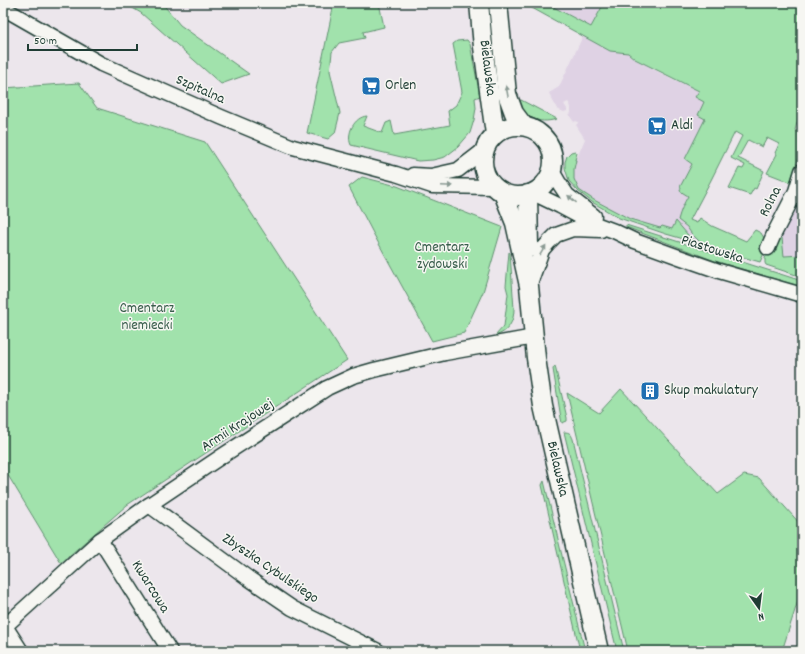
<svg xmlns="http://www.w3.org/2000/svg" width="805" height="654" viewBox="0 0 805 654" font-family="Dekko,sans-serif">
  <rect width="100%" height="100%" fill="#ece6ec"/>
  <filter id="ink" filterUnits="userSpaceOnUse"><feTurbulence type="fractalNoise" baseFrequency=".025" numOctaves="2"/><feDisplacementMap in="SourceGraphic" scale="8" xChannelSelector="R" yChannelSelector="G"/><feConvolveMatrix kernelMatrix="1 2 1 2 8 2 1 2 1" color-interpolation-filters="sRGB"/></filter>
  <g filter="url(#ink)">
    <g fill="#dfd2e4">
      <polygon points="523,3 641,3 628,53 635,59 666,76 724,102 723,155 711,180 687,227 691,233 704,246 694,242 666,234 619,218 592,202 578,191 571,185 569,181 565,168 565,162 567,156 571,152 575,151 577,153 575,160 576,160 585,139 576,125 578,123 578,122 576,121 574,122 569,115 571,113 571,108 570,104 568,102 564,104 567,109 567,111 564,112 557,109 549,93 559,87 583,36"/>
      <polygon points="798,197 802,197 802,277 766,265 765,263 765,258 787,220"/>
    </g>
    <g fill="#a1e2ac" stroke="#609070">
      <polygon points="124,3 162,3 180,25 249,74 221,84 141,13"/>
      <polygon points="334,3 379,3 384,27 363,32 365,38 339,43 332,52 330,71 340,113 335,133 328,139 307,133"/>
      <path d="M523 3H546L591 27 603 5 601 3H802V115L799 116 795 130 802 135V149L790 182 767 173 777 154 775 153 779 144 767 138 762 147 748 140 738 158 764 171 756 189 754 188 750 195 729 188 739 168 743 169 745 165 731 158 742 136 735 132 711 180 690 220 697 223 700 218 712 226 746 241 755 230 761 233 764 238 759 248 765 251 760 262 704 246 691 233 687 227 678 220C680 212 684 203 688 196L680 191 681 188 680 187 692 164 685 159 705 119 698 115 704 102 695 97 699 91 635 59 628 53 610 51Z"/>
      <path d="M467 40 470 44 480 96 475 98 476 108 474 120 470 133 458 147 445 157 433 160 418 161 351 145C346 134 354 117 367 116L363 126 382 133 386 123 391 121 394 135 450 125 448 111 456 105 462 92 453 44 457 41Z"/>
      <polygon points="79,83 97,108 205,142 347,360 127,505 61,563 3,467 3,88"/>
      <path d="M521 100 557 119C537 125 527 117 514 102Z"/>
      <polygon points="575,151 577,153 575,160 576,160 574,169 574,179 579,190 594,200 630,219 660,228 662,226 672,229 676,221 694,242 666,234 619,218 592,202 578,191 569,181 565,168 565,162 567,156 571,152"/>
      <polygon points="362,177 397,186 502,227 483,292 464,333 432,341 373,233 349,187"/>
      <polygon points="626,225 802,281 802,287 715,261 626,227"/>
      <polygon points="779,235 782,238 784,256 802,255 802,277 766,265 765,263 765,258"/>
      <path d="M509 252 510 253 514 309C514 322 508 332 495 336L504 326 508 294 506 286Z"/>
      <polygon points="555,366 567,418 567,421 562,423 561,418 553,369"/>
      <polygon points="621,389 718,494 744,475 759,478 802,526 802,588 782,651 628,651 567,393 599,413"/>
      <path d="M564 432C570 432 571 434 573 439L624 651H617Z"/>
      <polygon points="544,481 585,651 580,651 542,485"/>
    </g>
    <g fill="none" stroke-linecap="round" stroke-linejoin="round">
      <g stroke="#1f3d34" stroke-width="17">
        <g id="minor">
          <polyline points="3,8 101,64 221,117 293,147 396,174 432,186 495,187"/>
          <polyline points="552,171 559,183 567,195 594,216"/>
          <polyline points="413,175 431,176 458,170 484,150"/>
          <polyline points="533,193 560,206 590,222 614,231 635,241 679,257 719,271 802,295"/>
          <polyline points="768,248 774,234 796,191 802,171"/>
          <polyline points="529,286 542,250 549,242 556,235 573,229 601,230"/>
          <polyline points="149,505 248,578 292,608 378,651"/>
          <polyline points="100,540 170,651"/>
          <polyline points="5,626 21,651"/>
          <polyline points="3,628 100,540 149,505 222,456 327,388 353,376 374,370 445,353 534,337"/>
        </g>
      </g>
      <g stroke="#1f3d34" stroke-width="21">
        <g id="major">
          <polyline points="479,3 483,47 495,134"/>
          <polyline points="498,3 507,94 514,113 523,125"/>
          <circle cx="518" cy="161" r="35"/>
          <polyline points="503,193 515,223 529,286 536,358 543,406 599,651"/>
          <polyline points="528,194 529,248"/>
        </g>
      </g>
      <use href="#minor" stroke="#f6f6f2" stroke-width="14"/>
      <use href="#major" stroke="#f6f6f2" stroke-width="18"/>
    </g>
    <defs><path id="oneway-solid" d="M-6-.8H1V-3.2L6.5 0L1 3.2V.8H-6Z"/></defs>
    <g fill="#8a9a93">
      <use href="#oneway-solid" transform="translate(507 91) rotate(-100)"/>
      <use href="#oneway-solid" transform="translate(447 186) rotate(2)"/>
      <use href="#oneway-solid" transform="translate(572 199) rotate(-140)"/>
      <use href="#oneway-solid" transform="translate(543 250) rotate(-59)"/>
    </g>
  </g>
  <defs>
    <g id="supermarket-square" transform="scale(1)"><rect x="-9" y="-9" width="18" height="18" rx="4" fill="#1f6fb2" stroke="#f6f6f2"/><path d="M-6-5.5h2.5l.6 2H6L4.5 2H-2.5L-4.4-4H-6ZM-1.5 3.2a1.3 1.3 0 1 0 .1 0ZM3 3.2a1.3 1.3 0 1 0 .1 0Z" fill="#fff"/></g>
    <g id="building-square" transform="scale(1)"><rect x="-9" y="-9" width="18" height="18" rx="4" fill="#1f6fb2" stroke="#f6f6f2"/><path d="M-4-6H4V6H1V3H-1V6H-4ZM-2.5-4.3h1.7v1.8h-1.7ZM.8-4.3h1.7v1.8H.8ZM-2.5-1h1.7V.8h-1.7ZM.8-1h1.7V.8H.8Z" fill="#fff"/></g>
  </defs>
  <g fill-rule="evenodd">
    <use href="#supermarket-square" x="371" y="86"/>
    <use href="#supermarket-square" x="657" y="126"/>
    <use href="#building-square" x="650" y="391"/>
  </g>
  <g text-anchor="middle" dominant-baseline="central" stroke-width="3" stroke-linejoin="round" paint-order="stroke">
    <g font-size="15" fill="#1f3d34" stroke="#f6f6f2">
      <text transform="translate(487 68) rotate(83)">Bielawska</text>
      <text transform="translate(200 90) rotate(24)">Szpitalna</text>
      <text transform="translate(771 202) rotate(-63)">Rolna</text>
      <text transform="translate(712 250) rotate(18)">Piastowska</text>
      <text transform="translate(238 426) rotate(-33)">Armii Krajowej</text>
      <text transform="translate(557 469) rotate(77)">Bielawska</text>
      <text transform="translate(270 569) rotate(34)">Zbyszka Cybulskiego</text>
      <text transform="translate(150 587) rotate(58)">Kwarcowa</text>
    </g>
    <g font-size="15" fill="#1f3d34" stroke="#f6f6f2" text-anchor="start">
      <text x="385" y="86">Orlen</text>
      <text x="671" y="126">Aldi</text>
      <text x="664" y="391">Skup makulatury</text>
    </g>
    <g font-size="15" fill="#395e4c" stroke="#f6f6f2">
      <text x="442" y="248">Cmentarz<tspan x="442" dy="17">żydowski</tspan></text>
      <text x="147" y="309">Cmentarz<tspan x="147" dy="17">niemiecki</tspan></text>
    </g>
  </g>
  <rect width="805" height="654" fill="none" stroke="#f6f6f2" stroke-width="16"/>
  <rect x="8" y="8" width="789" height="638" fill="none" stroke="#1f3d34" stroke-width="1.5" filter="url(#ink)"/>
  <g transform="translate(759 608) rotate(166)" stroke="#f6f6f2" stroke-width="3" paint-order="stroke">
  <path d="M0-3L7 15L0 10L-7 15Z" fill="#1f3d34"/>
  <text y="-6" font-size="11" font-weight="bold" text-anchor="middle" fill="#1f3d34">N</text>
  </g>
  <path d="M28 44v6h109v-6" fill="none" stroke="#1f3d34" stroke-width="2"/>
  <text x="34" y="44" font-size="12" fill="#1f3d34" stroke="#f6f6f2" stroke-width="3" paint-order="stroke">50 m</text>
</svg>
